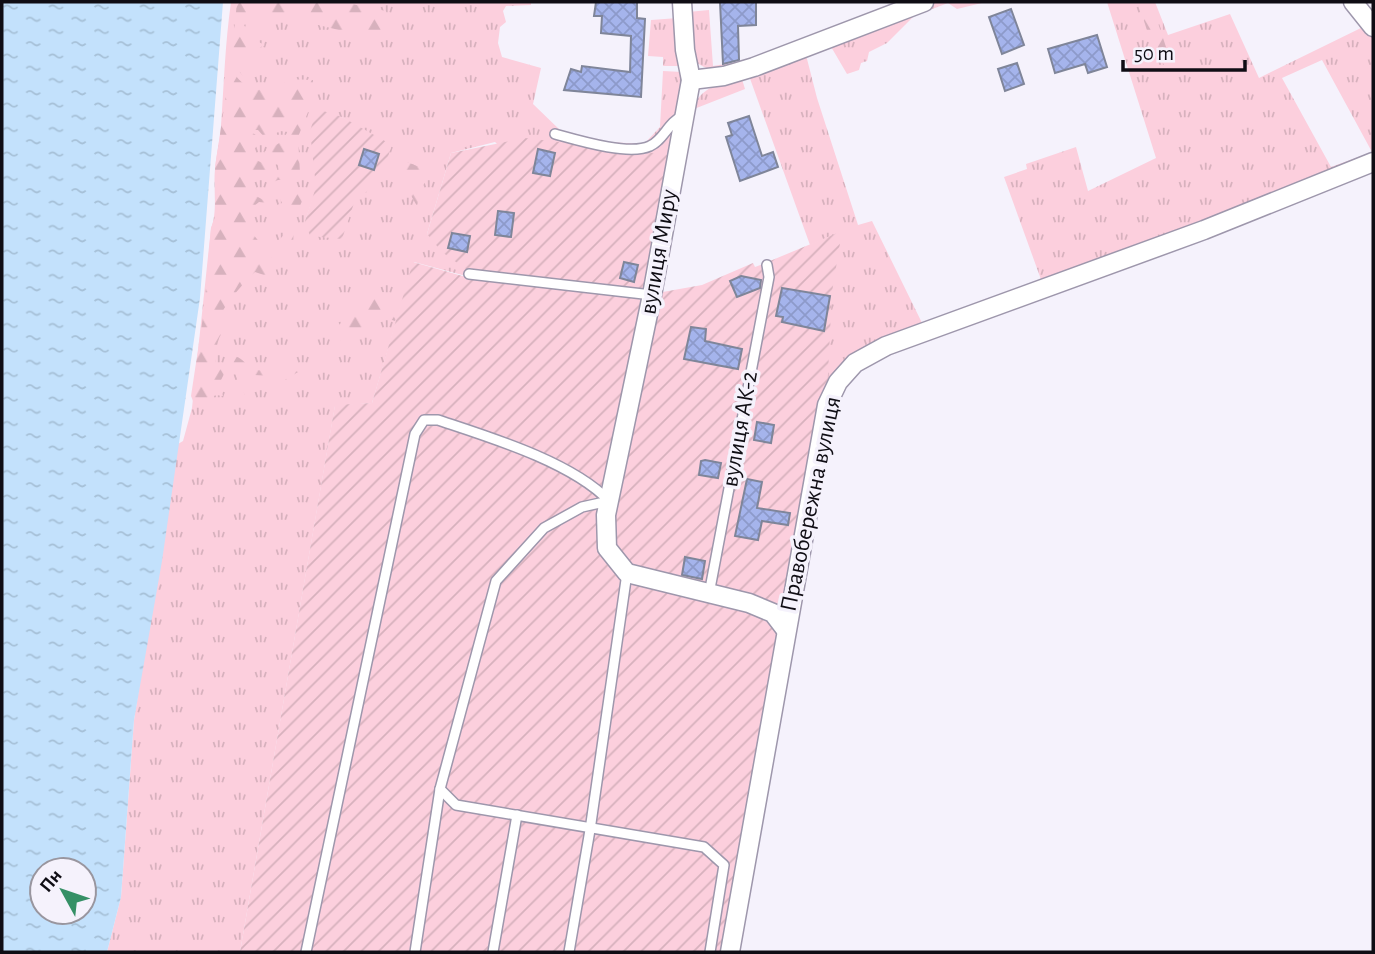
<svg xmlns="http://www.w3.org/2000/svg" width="1375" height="954" viewBox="0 0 1375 954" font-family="'Alegreya Sans',sans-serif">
  <defs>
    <pattern id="grass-tufts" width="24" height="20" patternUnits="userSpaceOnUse" patternTransform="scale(1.75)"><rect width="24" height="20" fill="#fccfdd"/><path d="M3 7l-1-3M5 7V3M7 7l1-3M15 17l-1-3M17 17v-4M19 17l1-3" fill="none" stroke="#d7b1bd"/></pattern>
    <pattern id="forest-firs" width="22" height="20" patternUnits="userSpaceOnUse" patternTransform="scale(1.75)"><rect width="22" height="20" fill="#fccfdd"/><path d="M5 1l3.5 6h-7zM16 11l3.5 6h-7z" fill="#d7b1bd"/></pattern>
    <pattern id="garden-furrows" width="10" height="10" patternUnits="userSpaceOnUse" patternTransform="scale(1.75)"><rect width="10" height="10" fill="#fccfdd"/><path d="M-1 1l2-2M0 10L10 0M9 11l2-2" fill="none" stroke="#d7b1bd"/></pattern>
    <pattern id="water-ripples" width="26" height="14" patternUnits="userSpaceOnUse" patternTransform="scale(1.75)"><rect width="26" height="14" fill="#c3e1fc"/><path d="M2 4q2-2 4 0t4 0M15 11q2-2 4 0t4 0" fill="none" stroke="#a6c0d7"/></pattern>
    <pattern id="building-cross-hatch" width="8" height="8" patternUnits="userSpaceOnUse" patternTransform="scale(1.75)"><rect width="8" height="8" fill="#a5b4ec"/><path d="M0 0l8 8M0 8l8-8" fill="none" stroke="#8d9aca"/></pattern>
  </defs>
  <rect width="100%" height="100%" fill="#f5f2fc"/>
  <g fill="url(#grass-tufts)" fill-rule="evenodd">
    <path d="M231 2H531V5L506 6 503 11 506 22 500 27 498 43 502 57 541 68 533 104 562 132 591 141 644 144 660 127 663 71 682 72C686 109 667 129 640 151L674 125 646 288 495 142 451 153 427 234 506 273 466 276 414 262 372 403 335 406 240 952H107L121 897 134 720 178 444 183 441 192 408 211 228C218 211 213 188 215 169 216 155 220 141 221 126 224 84 225 44 231 2ZM342 117 359 129 305 221Z"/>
    <polygon points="936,2 986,2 957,9 948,3 914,16 887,43 869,52 867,61 861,63 859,70 847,74 830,45 806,55 817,98 858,225 872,221 925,329 833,383 785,620 728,518 841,232 810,245 748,73"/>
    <path d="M1107 2H1155L1168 35 1230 14 1259 78 1365 26 1373 36V159L1043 285 1004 177 1027 169 1026 164 1076 147 1088 191 1156 158ZM1322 60 1372 152 1331 167 1282 78Z"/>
    <path d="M709 10 713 66 755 59C734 67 715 77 696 62L688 12Z"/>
    <polygon points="678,18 682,66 663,66 663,57 648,56 651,20"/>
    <path d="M741 76 745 89 694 109C697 88 723 83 741 76Z"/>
  </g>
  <g fill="url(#forest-firs)" fill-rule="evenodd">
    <polygon points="237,2 342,2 386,11 390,26 382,32 364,36 314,24 305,16 257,13 244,25 252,39 265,45 250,52 246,61 251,75 244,77 231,62"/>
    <polygon points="1138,2 1151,2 1177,80 1173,80 1151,43"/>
    <path d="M229 75 236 76C257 102 271 84 295 80 301 79 307 80 313 80L312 102 298 137 300 173 296 180H278L269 184 252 172 247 177 256 196 269 203 259 202 249 210 247 227 271 256 279 280 255 272C247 279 225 304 222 313L233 321C218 332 215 346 216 364H225L232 356C243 357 243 363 252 368 265 375 278 363 298 372L285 380 273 381 274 376 254 375 245 395 235 373 225 372 219 384 223 396 216 395 208 399 207 408 195 406 191 396 204 310 211 228 215 217V167ZM249 130H258L266 139 280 131 288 132 281 142 264 152 278 165 279 174 266 164 242 155 253 151 259 143 257 136Z"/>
    <polygon points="402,160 417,166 438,165 421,188 417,206 409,192 413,175 393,167 394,163"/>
    <path d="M302 187C306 197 300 204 297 214 290 232 297 253 288 271L287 246 277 242C285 234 291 229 288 215L275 206 282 203 276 190Z"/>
    <polygon points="367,284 377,291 403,297 395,321 375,314 366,319 357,339 344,344 340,340 339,325 358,304"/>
  </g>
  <g fill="url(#garden-furrows)">
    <polygon points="317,109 342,117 392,145 382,174 376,172 366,193 358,191 342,239 310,236 305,221 316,187 310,131"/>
    <polygon points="525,138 669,155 646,288 625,290 470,272 442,252 427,234 451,153"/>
    <polygon points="842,231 832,292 827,394 785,604 779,608 714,588 773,275 770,261"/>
    <polygon points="413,262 466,277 645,300 606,560 768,614 781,636 726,952 240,952 335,405 372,403"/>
    <polygon points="753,263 755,267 763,264 767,278 710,584 704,589 638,574 608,535 657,293 702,285"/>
  </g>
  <path fill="url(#water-ripples)" fill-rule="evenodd" d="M2 2H223L200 298 162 561 134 720 121 897 107 952H2ZM42 870H84V912H42Z"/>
  <g fill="url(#building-cross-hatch)" stroke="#7f8599" stroke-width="2">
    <polygon points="596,2 637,2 637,18 645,19 641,97 564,90 571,69 581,72 582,66 630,72 631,36 601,33 602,16 594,16"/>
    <polygon points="720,2 756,2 756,25 738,26 739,60 723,64"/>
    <polygon points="1011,9 1024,45 1002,54 989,17"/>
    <polygon points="1097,35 1107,67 1088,73 1085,64 1055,73 1048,49"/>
    <polygon points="1017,63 1024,84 1005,91 998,69"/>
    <polygon points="749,116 762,156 773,152 778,167 740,181 726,137 732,135 728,123"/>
    <polygon points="364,149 379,154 374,170 359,165"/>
    <polygon points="538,149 555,153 550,176 533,173"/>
    <polygon points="498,211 514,213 511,237 495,235"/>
    <polygon points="452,233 470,236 467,252 448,248"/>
    <polygon points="624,262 638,265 634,282 620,278"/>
    <polygon points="741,276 761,280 760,288 737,297 730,281"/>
    <polygon points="782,288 830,296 824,331 782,322 783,317 776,316"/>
    <polygon points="691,327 706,329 705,341 742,349 738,369 684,359"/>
    <polygon points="757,422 774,425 771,443 754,440"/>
    <polygon points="705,460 721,463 718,478 699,475 701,461"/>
    <polygon points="747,479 762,482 757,508 790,513 788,525 762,521 758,540 735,536"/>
    <polygon points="685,557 705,561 702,579 682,575"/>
  </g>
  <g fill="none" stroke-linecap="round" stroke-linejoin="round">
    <g stroke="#9e97ac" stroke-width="12">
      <g id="service">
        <path d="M555 134C577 140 629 156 650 146 664 140 668 122 683 116"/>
        <polyline points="469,274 652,295"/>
        <polyline points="709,594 769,277 767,265"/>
        <polyline points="440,789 456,805 704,847 724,865 710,952"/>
        <path d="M306 952 415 434 424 420H438C489 437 572 462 609 501L582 507 544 528 496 581 440 789 415 952"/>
        <polyline points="493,952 517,815"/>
        <polyline points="569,952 590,830 627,573"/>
      </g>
    </g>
    <g stroke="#9e97ac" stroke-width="21">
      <g id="minor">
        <polyline points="682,2 685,50 691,80 652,295 606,515 607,548 627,573 749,603 773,613 786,630"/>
        <polyline points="1353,2 1373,27"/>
        <polyline points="691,80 724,76 754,67 924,2"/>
        <polyline points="730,952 827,405 838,382 855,363 886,346 1204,230 1373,162"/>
      </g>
    </g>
    <use href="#service" stroke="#fff" stroke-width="9"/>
    <use href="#minor" stroke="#fff" stroke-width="18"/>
  </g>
  <g text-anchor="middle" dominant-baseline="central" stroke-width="7" stroke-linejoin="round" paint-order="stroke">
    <g font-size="24" fill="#0f0d14" stroke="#f5f2fc">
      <text transform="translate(659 252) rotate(-80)">вулиця Миру</text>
      <text transform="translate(740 429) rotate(-80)">вулиця АК-2</text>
      <text transform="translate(811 504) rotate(-78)">Правобережна вулиця</text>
    </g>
  </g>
  <rect width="1375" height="954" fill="none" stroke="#0f0d14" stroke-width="7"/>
  <g transform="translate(63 891) rotate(310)"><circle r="33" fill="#f5f2fc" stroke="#99969f" stroke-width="2"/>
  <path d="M0-5L12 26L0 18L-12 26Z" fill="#359066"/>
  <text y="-10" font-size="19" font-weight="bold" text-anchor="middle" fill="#0f0d14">Пн</text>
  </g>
  <path d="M1123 60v10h122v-10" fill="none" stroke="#0f0d14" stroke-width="3.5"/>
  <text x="1134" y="60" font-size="21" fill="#0f0d14" stroke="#f5f2fc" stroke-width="5" paint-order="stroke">50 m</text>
</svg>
